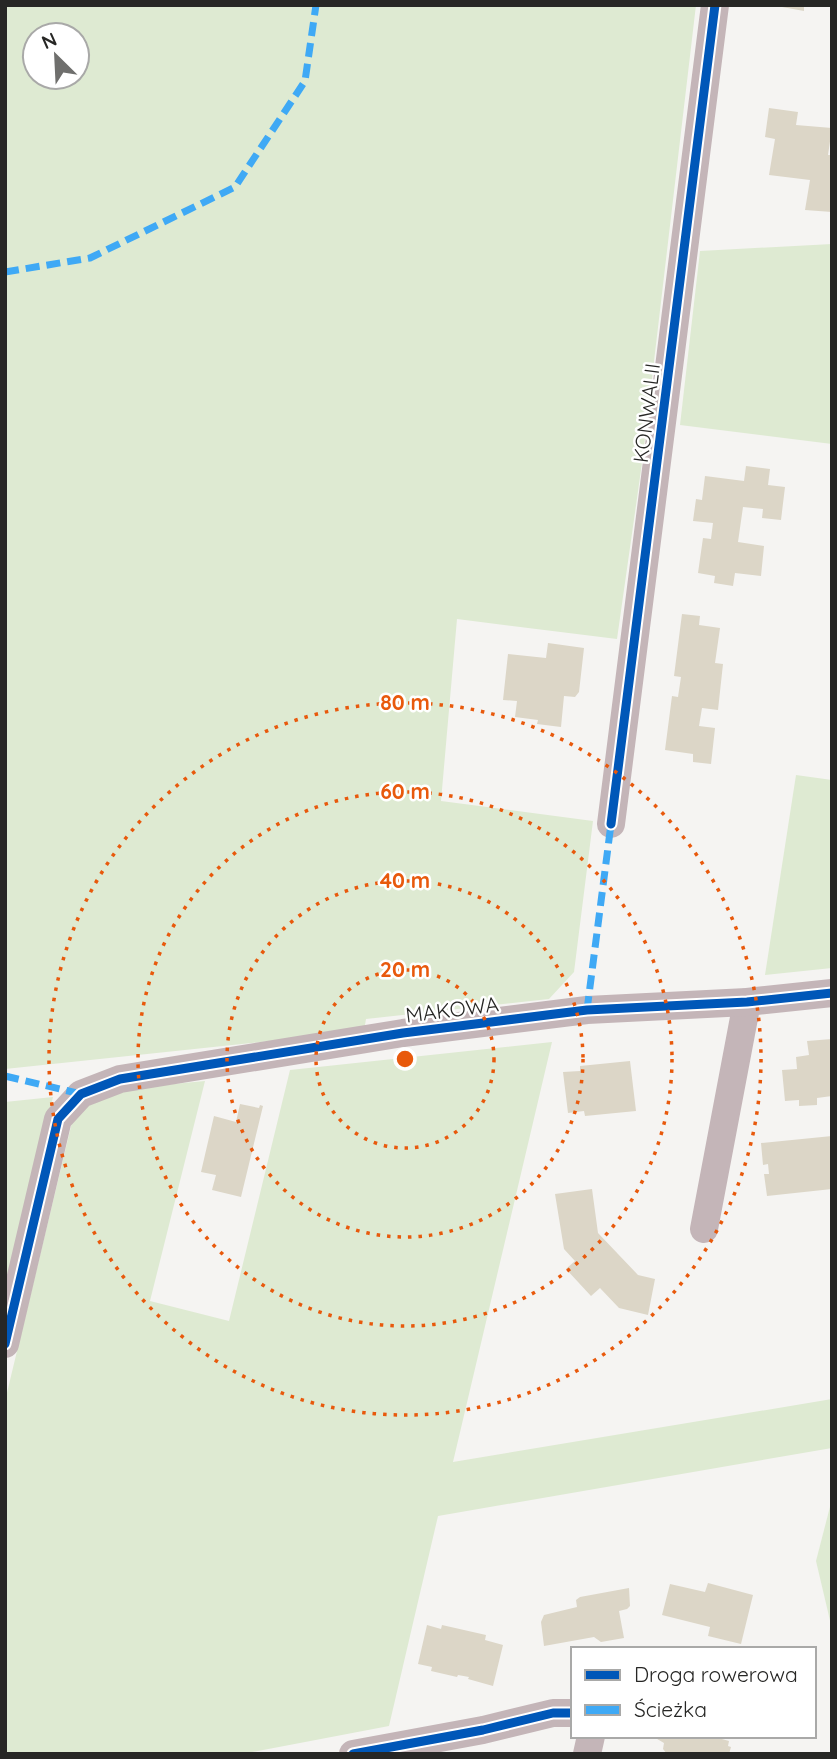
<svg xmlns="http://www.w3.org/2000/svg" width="837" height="1759" viewBox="0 0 837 1759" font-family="Quicksand,sans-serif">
  <rect width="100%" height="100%" fill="#f5f4f2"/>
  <g fill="#deead2" fill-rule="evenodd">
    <path d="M5 5H696L642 463 617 639 457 619 441 801 593 821 574 972 549 999 366 1019 364 1031 5 1069ZM35 35H77V77H35Z"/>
    <polygon points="832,244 832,444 680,425 700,251"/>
    <polygon points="796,775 832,780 832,968 765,975"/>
    <polygon points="552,1042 453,1462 832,1399 832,1448 438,1516 389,1726 242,1754 5,1754 5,1401 74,1114 109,1090 205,1081 150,1301 229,1321 290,1070"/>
    <polygon points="53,1097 5,1294 5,1102"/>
    <polygon points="832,1499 832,1629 816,1561"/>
  </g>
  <g fill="#dcd6c7">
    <polygon points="771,5 804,5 804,11"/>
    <polygon points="769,108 798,112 796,125 832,128 828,155 832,155 832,212 805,210 810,180 769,175 775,139 765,137"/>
    <polygon points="746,466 770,469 768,485 785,487 781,520 762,518 763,509 743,507 738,542 764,546 761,576 735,573 733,586 714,583 715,576 698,573 703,538 711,539 713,523 693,521 696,499 702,500 705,476 744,481"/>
    <polygon points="682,614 700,616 699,625 720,628 715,663 723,664 718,710 702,708 699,726 715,728 711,764 693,762 693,754 665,750 672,696 678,697 681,677 674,676"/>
    <polygon points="548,643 584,648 579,692 575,697 564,696 561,727 537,724 538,720 515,717 517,701 503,700 508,654 546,658"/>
    <polygon points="832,1039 832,1096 817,1098 817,1105 799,1106 799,1100 785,1101 782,1070 797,1069 796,1057 809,1055 807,1041"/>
    <polygon points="630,1061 636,1111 585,1116 584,1111 568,1113 563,1072 580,1071 580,1066"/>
    <polygon points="240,1104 259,1108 260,1105 263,1106 241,1197 212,1190 216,1175 201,1172 214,1116 236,1122"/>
    <polygon points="832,1136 832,1189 767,1196 764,1174 769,1174 768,1164 763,1165 761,1143"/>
    <polygon points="592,1189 598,1233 638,1275 655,1279 648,1315 619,1308 600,1288 591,1296 566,1269 575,1261 564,1249 555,1194"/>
    <polygon points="708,1583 753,1595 741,1644 708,1636 710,1627 662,1615 670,1584 705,1592"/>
    <polygon points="629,1588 630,1606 627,1609 619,1611 624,1638 601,1642 594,1637 544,1646 541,1622 544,1615 577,1607 576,1600 580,1597"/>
    <polygon points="427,1625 441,1629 442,1625 486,1635 485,1640 503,1645 493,1686 468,1679 469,1677 458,1675 457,1677 431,1671 432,1667 418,1664"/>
    <polygon points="652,1736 711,1736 729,1741 728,1746 731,1747 729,1754 667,1754 663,1749 664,1743"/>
  </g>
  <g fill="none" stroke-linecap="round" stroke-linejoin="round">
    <g stroke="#c4b5b8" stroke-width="28">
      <polyline points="611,824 715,5"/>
      <polyline points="704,1229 747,1002"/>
      <polyline points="5,1344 58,1119 81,1094 120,1079 403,1033 587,1010 747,1002 832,993"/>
      <polyline points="353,1754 483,1730 553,1713 573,1713"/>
      <polyline points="587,1754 591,1736"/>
    </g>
    <g stroke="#3fa9f5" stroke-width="7" stroke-dasharray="14 7" stroke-linecap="butt">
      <polyline points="5,272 90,258 235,187 305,81 316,5"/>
      <polyline points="587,1010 611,824"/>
      <polyline points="5,1076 81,1094"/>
    </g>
    <g stroke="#fff" stroke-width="13">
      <g id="cycleway">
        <polyline points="611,824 715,5"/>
        <polyline points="5,1344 58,1119 81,1094 120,1079 403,1033 587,1010 747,1002 832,993"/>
        <polyline points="353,1754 483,1730 553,1713 573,1713"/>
      </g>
    </g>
    <use href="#cycleway" stroke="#0057b8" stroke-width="9"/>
  </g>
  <g fill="none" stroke="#e8590c" stroke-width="3.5" stroke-dasharray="3.5 7">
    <circle cx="405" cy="1059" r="89"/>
    <circle cx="405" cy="1059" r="178"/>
    <circle cx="405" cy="1059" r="267"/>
    <circle cx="405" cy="1059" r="356"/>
  </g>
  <g text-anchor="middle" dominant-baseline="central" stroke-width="5" stroke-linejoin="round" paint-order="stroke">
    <g font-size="21" fill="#272725" stroke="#fff">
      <text transform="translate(646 413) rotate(-83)">KONWALII</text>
      <text transform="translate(452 1009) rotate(-7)">MAKOWA</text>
    </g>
  </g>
  <circle cx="405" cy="1059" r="10" fill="#e8590c" stroke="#fff" stroke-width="3.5"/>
  <g font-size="21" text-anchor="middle" font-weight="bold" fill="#e8590c" stroke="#fff" stroke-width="5" stroke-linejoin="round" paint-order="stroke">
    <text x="405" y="710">80 m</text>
    <text x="405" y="799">60 m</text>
    <text x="405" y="888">40 m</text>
    <text x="405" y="977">20 m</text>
  </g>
  <rect width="837" height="1759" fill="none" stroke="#272725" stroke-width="14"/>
  <rect x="571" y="1647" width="245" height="91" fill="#ffffff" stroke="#a9a9a8" stroke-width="2"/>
  <rect x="585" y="1670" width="35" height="10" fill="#0057b8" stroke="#a9a9a8" stroke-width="2"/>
  <text x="634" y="1682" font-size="21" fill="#272725">Droga rowerowa</text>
  <rect x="585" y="1705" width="35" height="10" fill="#3fa9f5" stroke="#a9a9a8" stroke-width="2"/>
  <text x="634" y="1717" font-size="21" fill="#272725">Ścieżka</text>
  <g transform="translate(56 56) rotate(336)"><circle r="33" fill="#ffffff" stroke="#a9a9a8" stroke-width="2"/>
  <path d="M0-5L12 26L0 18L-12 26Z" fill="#6f6f6d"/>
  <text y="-10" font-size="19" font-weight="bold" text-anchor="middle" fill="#272725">N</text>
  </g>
</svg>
